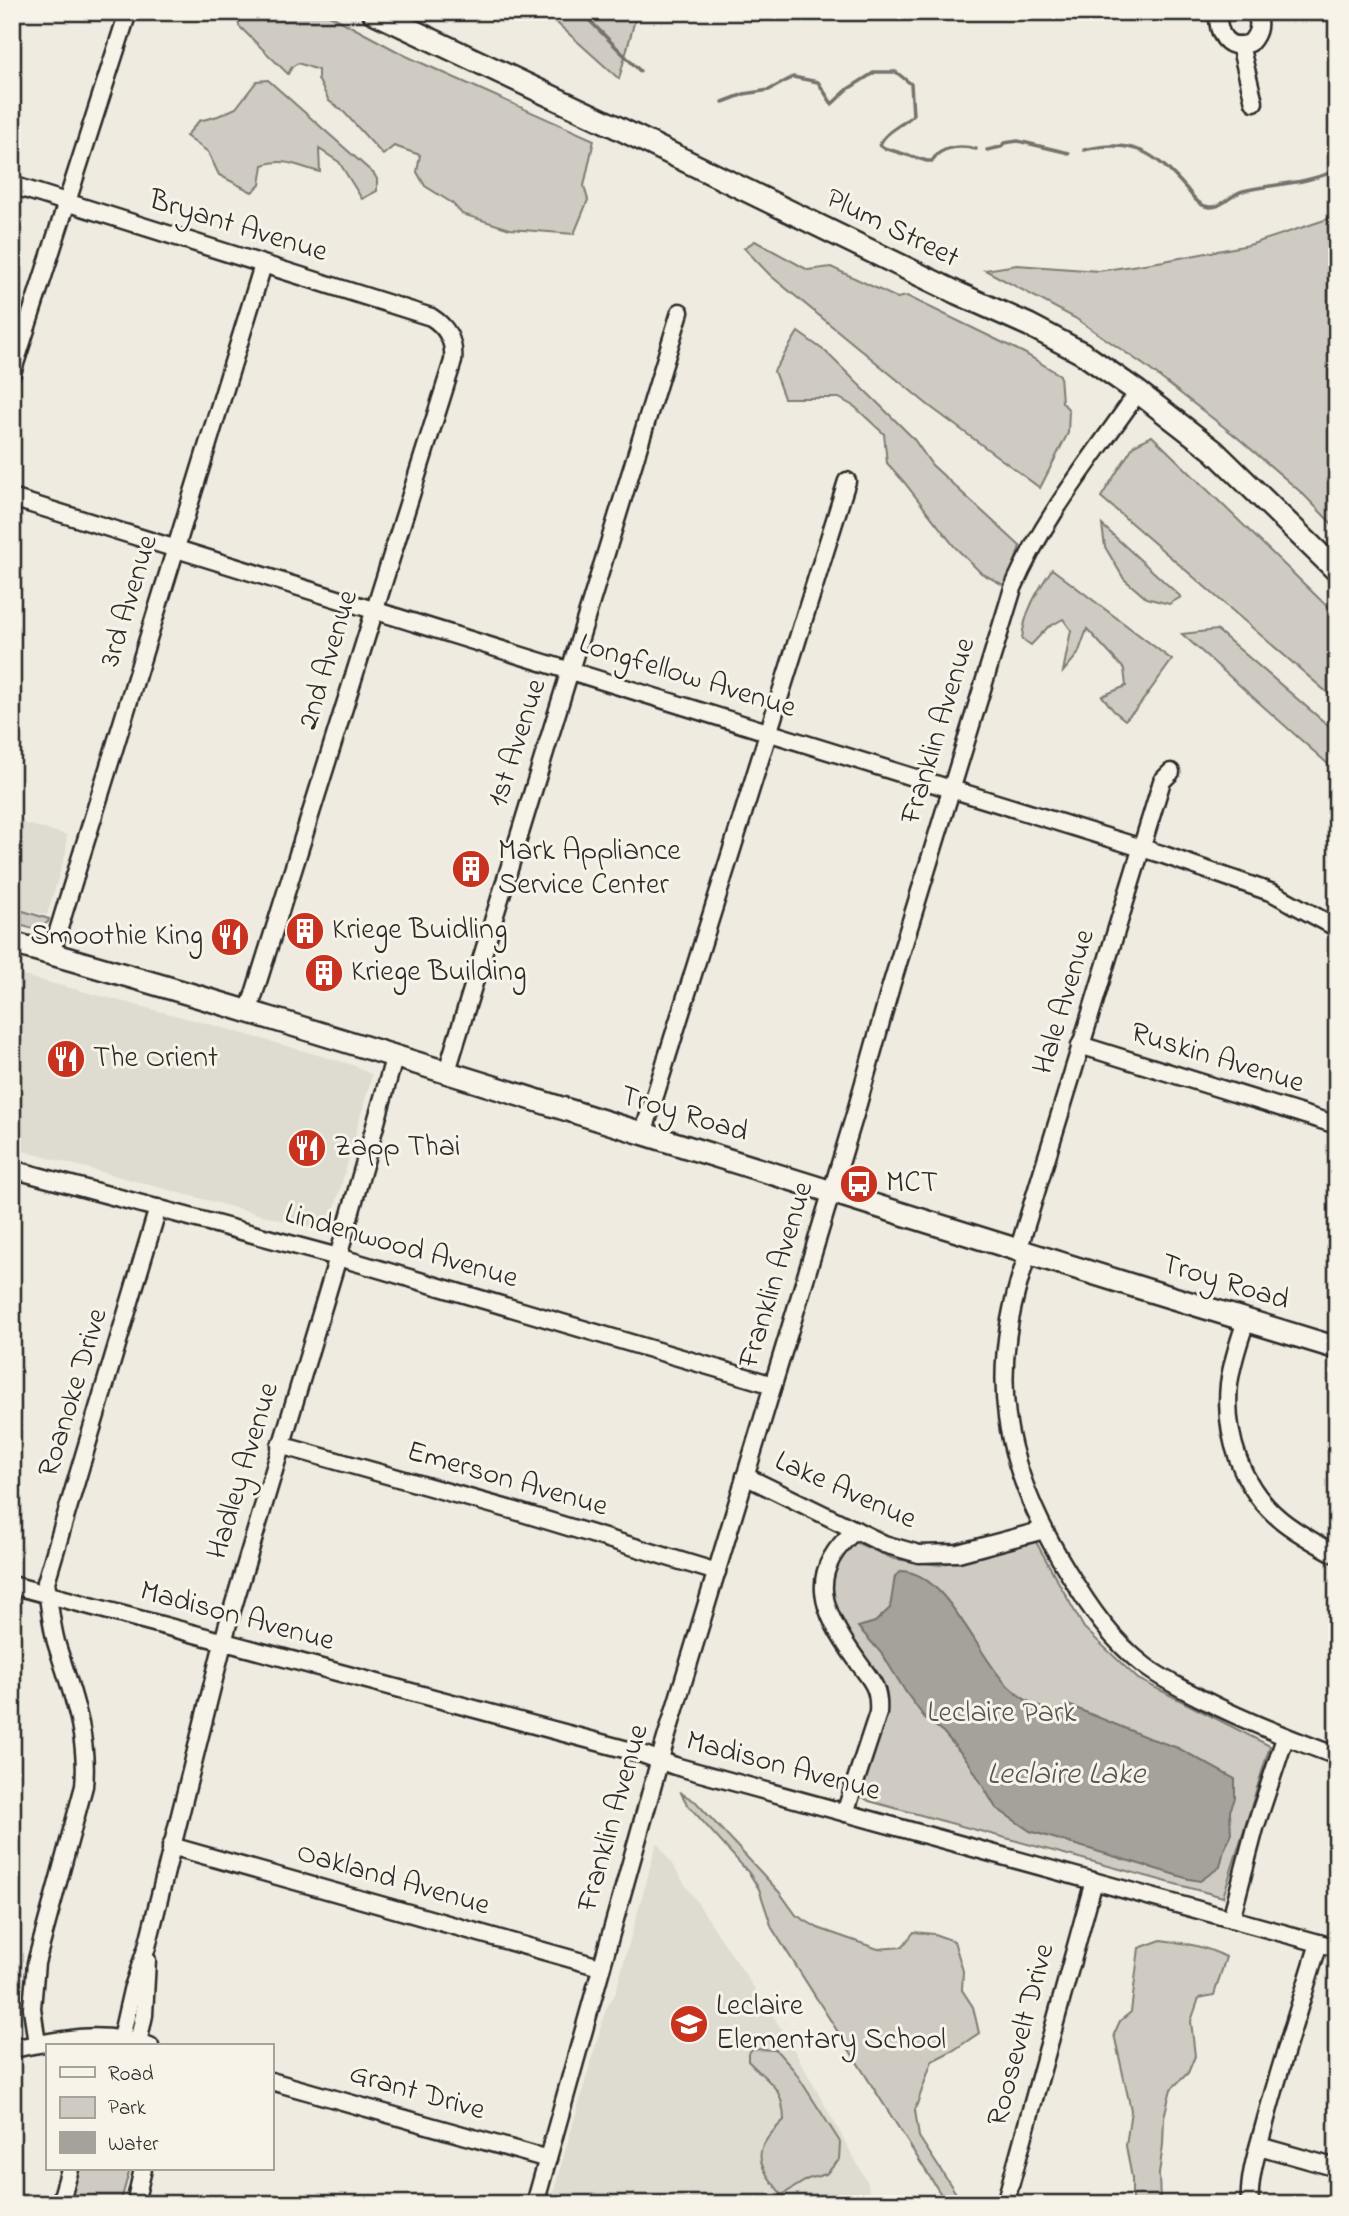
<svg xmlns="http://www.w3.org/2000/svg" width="1349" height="2216" viewBox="0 0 1349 2216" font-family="'Indie Flower',sans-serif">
  <rect width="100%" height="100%" fill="#efebe0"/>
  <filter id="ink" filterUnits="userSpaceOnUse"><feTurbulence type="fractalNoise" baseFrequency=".0143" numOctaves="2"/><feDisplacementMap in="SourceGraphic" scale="14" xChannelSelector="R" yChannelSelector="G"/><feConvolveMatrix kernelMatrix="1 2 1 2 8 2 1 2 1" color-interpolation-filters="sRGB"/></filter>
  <g filter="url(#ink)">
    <g fill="#dedbd1">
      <polygon points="12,820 67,835 66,852 47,915 12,908"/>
      <polygon points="12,973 209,1024 353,1065 372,1075 332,1218 318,1230 12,1148"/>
      <polygon points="657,1842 788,2039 868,2183 870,2204 550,2204 606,2009 615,1994"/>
    </g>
    <g fill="#cfcbc2" stroke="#7d7b76" stroke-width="2">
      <polygon points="238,12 324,12 406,56 594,140 584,186 588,200 574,234 510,229 462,214 452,203 425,186 417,172 420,155 394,146 383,155 342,110 329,101 318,79 318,70 298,63 292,67 288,74 239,26"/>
      <polygon points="545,12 637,12 619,79 548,15"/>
      <path d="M268 80 374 174 377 179V191L362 199 339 162 319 149 320 172C299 167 284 157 263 165L260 185 252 192 219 175 208 152 186 136 199 121 218 116 236 108 257 81Z"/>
      <polygon points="1337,216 1337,529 1303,494 1238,438 1144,365 1075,318 985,270 1017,265 1099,271 1164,261 1249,245"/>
      <polygon points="755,241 808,270 831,267 897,298 907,296 1024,353 1060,375 1062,402 1069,410 1068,433 1040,488 928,405 771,276 744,248"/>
      <polygon points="798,332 826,352 913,438 932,465 1020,546 1007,587 981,573 954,546 904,482 887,463 884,434 855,407 839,398 784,398 774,371"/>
      <polygon points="1152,436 1337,616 1337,701 1101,497 1134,445"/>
      <polygon points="1102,525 1181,597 1169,604 1146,598 1124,579 1105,547"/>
      <path d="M1052 569 1172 660 1138 707 1125 720 1114 711 1102 696 1126 686 1124 669 1087 629 1078 654 1063 672 1071 630 1063 619 1047 628 1031 645 1022 639C1024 613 1037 591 1052 569Z"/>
      <polygon points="1217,630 1337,733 1337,772 1182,634"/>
      <polygon points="23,911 49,919 48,922 37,930 12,923 12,912"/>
      <path d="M855 1542 894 1559 940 1565 1036 1542 1084 1628 1138 1679 1270 1746 1223 1897 869 1801 861 1796 884 1715 828 1594C828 1572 834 1551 855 1542Z"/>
      <polygon points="681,1793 696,1802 780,1893 796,1915 818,1928 878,1949 902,1947 914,1932 934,1934 954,1941 963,1971 962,1990 973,2007 979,2033 954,2050 932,2061 915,2110 919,2137 963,2204 947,2204 772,1928 759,1889 749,1873 687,1804"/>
      <path d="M1161 1940C1184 1943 1205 1946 1226 1957L1214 1995 1199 1998 1191 2021 1195 2056 1188 2073 1171 2089 1164 2117 1163 2145 1159 2174 1160 2204H1132V2178L1126 2146 1131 2110 1114 2034 1120 2021 1131 2012 1139 1948Z"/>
      <path d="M752 2049 776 2050 794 2070 840 2142 839 2160 826 2174 808 2179 782 2195C755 2161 751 2152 784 2120 783 2086 770 2084 748 2061V2054Z"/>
      <polygon points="75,2169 130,2169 120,2204 65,2204"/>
    </g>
    <path fill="#a4a29a" stroke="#74726e" stroke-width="2" d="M902 1571C946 1572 979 1658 1007 1685 1019 1697 1047 1717 1064 1708L1066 1704 1146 1737 1178 1748 1235 1779V1798L1230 1811 1231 1836 1224 1850 1220 1867 1200 1881 1189 1879 1030 1831 996 1808 968 1761 943 1732 925 1718 907 1694 882 1654 858 1627 875 1622 890 1608 895 1576Z"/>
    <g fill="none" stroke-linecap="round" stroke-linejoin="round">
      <g stroke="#74726e" stroke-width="3.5">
        <polyline points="581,12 640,71"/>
        <path d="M723 102 744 94 769 90 793 77 818 82 832 104 848 89 875 72H896L911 84 913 115C903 125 884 132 880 145L884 148 927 161H932C940 146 961 145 976 149"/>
        <polyline points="987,150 1001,147 1004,143 1018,141 1069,153"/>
        <path d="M1084 150C1133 138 1154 152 1186 188 1192 195 1197 204 1205 206 1221 211 1229 195 1243 191 1277 183 1303 185 1337 170"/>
      </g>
      <g stroke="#2b2b2b" stroke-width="21">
        <g id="minor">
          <path d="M1218 12C1217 33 1226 52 1250 43 1259 33 1261 24 1255 12"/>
          <polyline points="1240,45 1254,102"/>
          <path d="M12 185 431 317C447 327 455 342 453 361L249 1010"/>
          <polyline points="12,373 128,12"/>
          <polyline points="12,498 1161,854 1273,893 1337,928"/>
          <polyline points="51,954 263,265"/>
          <polyline points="1080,1045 1337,1125"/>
          <polyline points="447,1071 680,312"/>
          <polyline points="643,1134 847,481"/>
          <polyline points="12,1169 338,1257 773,1385"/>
          <polyline points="1018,1251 1162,781 1171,772"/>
          <path d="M1028 1254C985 1374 1002 1465 1068 1572 1089 1607 1112 1641 1145 1666 1162 1679 1181 1688 1200 1698 1245 1721 1290 1739 1337 1756"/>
          <path d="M1246 1321C1239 1341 1232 1362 1229 1384 1224 1434 1241 1488 1281 1520 1298 1534 1318 1544 1337 1555"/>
          <polyline points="280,1445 519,1512 717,1572"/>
          <polyline points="745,1476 884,1544 919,1554 958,1553 1044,1530"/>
          <polyline points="12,1585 639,1753 675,1766 1337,1948"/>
          <path d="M845 1813 878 1713C880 1685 870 1680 856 1659 822 1612 805 1572 856 1530"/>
          <polyline points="171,1846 600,1967"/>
          <polyline points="1231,1919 1255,1828 1285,1738"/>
          <polyline points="121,2038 132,1990 147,1947 227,1627 338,1257 395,1055"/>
          <polyline points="138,2043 144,2015 147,1960"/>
          <path d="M37 2044 32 2008 36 1963 84 1786C89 1734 71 1691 56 1642 51 1623 49 1602 46 1582L158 1208"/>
          <path d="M12 2049C65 2039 97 2030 150 2046"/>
          <polyline points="271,2081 548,2159"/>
          <polyline points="1259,2146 1337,2168"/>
          <polyline points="60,2204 70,2169"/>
          <polyline points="139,2204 137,2195 143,2169"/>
          <path d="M535 2204 664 1745 856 1111 891 986 1013 588C1044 516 1094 456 1138 392"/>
          <polyline points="1005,2204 1094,1881"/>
          <path d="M1250 2204C1248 2176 1259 2146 1266 2119 1282 2060 1301 2002 1319 1943"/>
        </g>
      </g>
      <g stroke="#2b2b2b" stroke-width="26">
        <g id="major">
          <polyline points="373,12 612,125 957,293 1029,325 1082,353 1138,392 1214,451 1337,571"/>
          <path d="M12 943C225 1002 435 1069 645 1134 876 1206 1106 1278 1337 1348"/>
        </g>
      </g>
      <use href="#minor" stroke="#f7f3e8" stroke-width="16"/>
      <use href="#major" stroke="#f7f3e8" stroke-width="21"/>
    </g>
  </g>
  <defs>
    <g id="building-disc" transform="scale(2.0125)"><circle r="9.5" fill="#c8321e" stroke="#f7f3e8"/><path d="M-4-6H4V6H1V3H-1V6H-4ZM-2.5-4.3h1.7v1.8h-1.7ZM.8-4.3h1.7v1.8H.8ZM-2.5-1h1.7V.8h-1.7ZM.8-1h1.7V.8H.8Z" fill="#fff"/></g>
    <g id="restaurant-disc" transform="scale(2.0125)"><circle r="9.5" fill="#c8321e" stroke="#f7f3e8"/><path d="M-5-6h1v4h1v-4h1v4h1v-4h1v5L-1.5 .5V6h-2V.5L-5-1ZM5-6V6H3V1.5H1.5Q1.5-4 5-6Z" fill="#fff"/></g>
    <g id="bus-disc" transform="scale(2.0125)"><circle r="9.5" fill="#c8321e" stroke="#f7f3e8"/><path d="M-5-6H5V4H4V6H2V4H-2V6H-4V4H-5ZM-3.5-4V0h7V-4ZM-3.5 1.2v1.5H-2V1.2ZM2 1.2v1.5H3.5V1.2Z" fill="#fff"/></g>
    <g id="school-disc" transform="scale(2.0125)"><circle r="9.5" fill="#c8321e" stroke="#f7f3e8"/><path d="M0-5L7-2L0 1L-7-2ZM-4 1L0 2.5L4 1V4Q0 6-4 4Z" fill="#fff"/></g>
  </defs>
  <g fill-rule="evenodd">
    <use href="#building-disc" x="471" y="869"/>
    <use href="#building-disc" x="305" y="931"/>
    <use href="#restaurant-disc" x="230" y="937"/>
    <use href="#building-disc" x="324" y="973"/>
    <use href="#restaurant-disc" x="66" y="1059"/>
    <use href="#restaurant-disc" x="307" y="1148"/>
    <use href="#bus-disc" x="859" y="1184"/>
    <use href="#school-disc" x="689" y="2024"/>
  </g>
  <g text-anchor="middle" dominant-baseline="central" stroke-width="6" stroke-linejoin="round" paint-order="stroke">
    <g font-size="30" fill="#2b2b2b" stroke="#f7f3e8">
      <text transform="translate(238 227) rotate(17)">Bryant Avenue</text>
      <text transform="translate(892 229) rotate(26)">Plum Street</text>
      <text transform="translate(130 601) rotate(-73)">3rd Avenue</text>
      <text transform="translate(329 660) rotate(-73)">2nd Avenue</text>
      <text transform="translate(687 677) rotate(17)">Longfellow Avenue</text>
      <text transform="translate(939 731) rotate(-73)">Franklin Avenue</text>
      <text transform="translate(518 743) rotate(-72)">1st Avenue</text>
      <text transform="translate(1065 1002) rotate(-73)">Hale Avenue</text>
      <text transform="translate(1217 1059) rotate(17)">Ruskin Avenue</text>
      <text transform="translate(684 1115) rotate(17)">Troy Road</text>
      <text transform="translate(401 1247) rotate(16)">Lindenwood Avenue</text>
      <text transform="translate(777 1275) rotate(-73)">Franklin Avenue</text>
      <text transform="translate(1225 1283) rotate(17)">Troy Road</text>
      <text transform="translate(74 1393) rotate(-73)">Roanoke Drive</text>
      <text transform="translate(244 1471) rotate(-73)">Hadley Avenue</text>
      <text transform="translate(507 1480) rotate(16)">Emerson Avenue</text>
      <text transform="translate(845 1491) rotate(24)">Lake Avenue</text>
      <text transform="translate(237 1617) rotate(15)">Madison Avenue</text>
      <text transform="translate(783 1767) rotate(15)">Madison Avenue</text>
      <text transform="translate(614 1818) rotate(-74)">Franklin Avenue</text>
      <text transform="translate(393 1880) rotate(16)">Oakland Avenue</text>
      <text transform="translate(1022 2035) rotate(-75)">Roosevelt Drive</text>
      <text transform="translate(417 2093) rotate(16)">Grant Drive</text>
    </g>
    <g font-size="30" fill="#2b2b2b" stroke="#f7f3e8" text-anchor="start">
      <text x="498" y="852">Mark Appliance<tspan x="498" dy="34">Service Center</tspan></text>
      <text x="332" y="931">Kriege Buidling</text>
      <text x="203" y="937" text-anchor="end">Smoothie King</text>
      <text x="351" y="973">Kriege Building</text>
      <text x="93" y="1059">The Orient</text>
      <text x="334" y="1148">Zapp Thai</text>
      <text x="886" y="1184">MCT</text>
      <text x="716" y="2007">Leclaire<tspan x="716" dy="34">Elementary School</tspan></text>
    </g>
    <g font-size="30" fill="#545351" stroke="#f7f3e8">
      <text x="1002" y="1714">Leclaire Park</text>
    </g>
    <g font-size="32" font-style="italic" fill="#555552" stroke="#f7f3e8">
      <text x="1066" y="1775">Leclaire Lake</text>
    </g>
  </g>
  <rect width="1349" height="2216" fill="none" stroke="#f7f3e8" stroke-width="42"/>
  <rect x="21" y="21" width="1307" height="2174" fill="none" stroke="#2b2b2b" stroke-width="2.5" filter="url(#ink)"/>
  <rect x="46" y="2044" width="228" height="126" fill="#f7f3e8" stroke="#a5a39c" stroke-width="2"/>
  <rect x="60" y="2067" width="35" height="10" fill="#f7f3e8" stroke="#a5a39c" stroke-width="2"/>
  <text x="108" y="2080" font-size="21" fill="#2b2b2b">Road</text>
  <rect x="60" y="2097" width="35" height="21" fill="#cfcbc2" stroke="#a5a39c" stroke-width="2"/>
  <text x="108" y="2114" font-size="21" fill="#2b2b2b">Park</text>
  <rect x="60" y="2132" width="35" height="21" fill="#a4a29a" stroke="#a5a39c" stroke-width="2"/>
  <text x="108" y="2150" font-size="21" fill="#2b2b2b">Water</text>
</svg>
